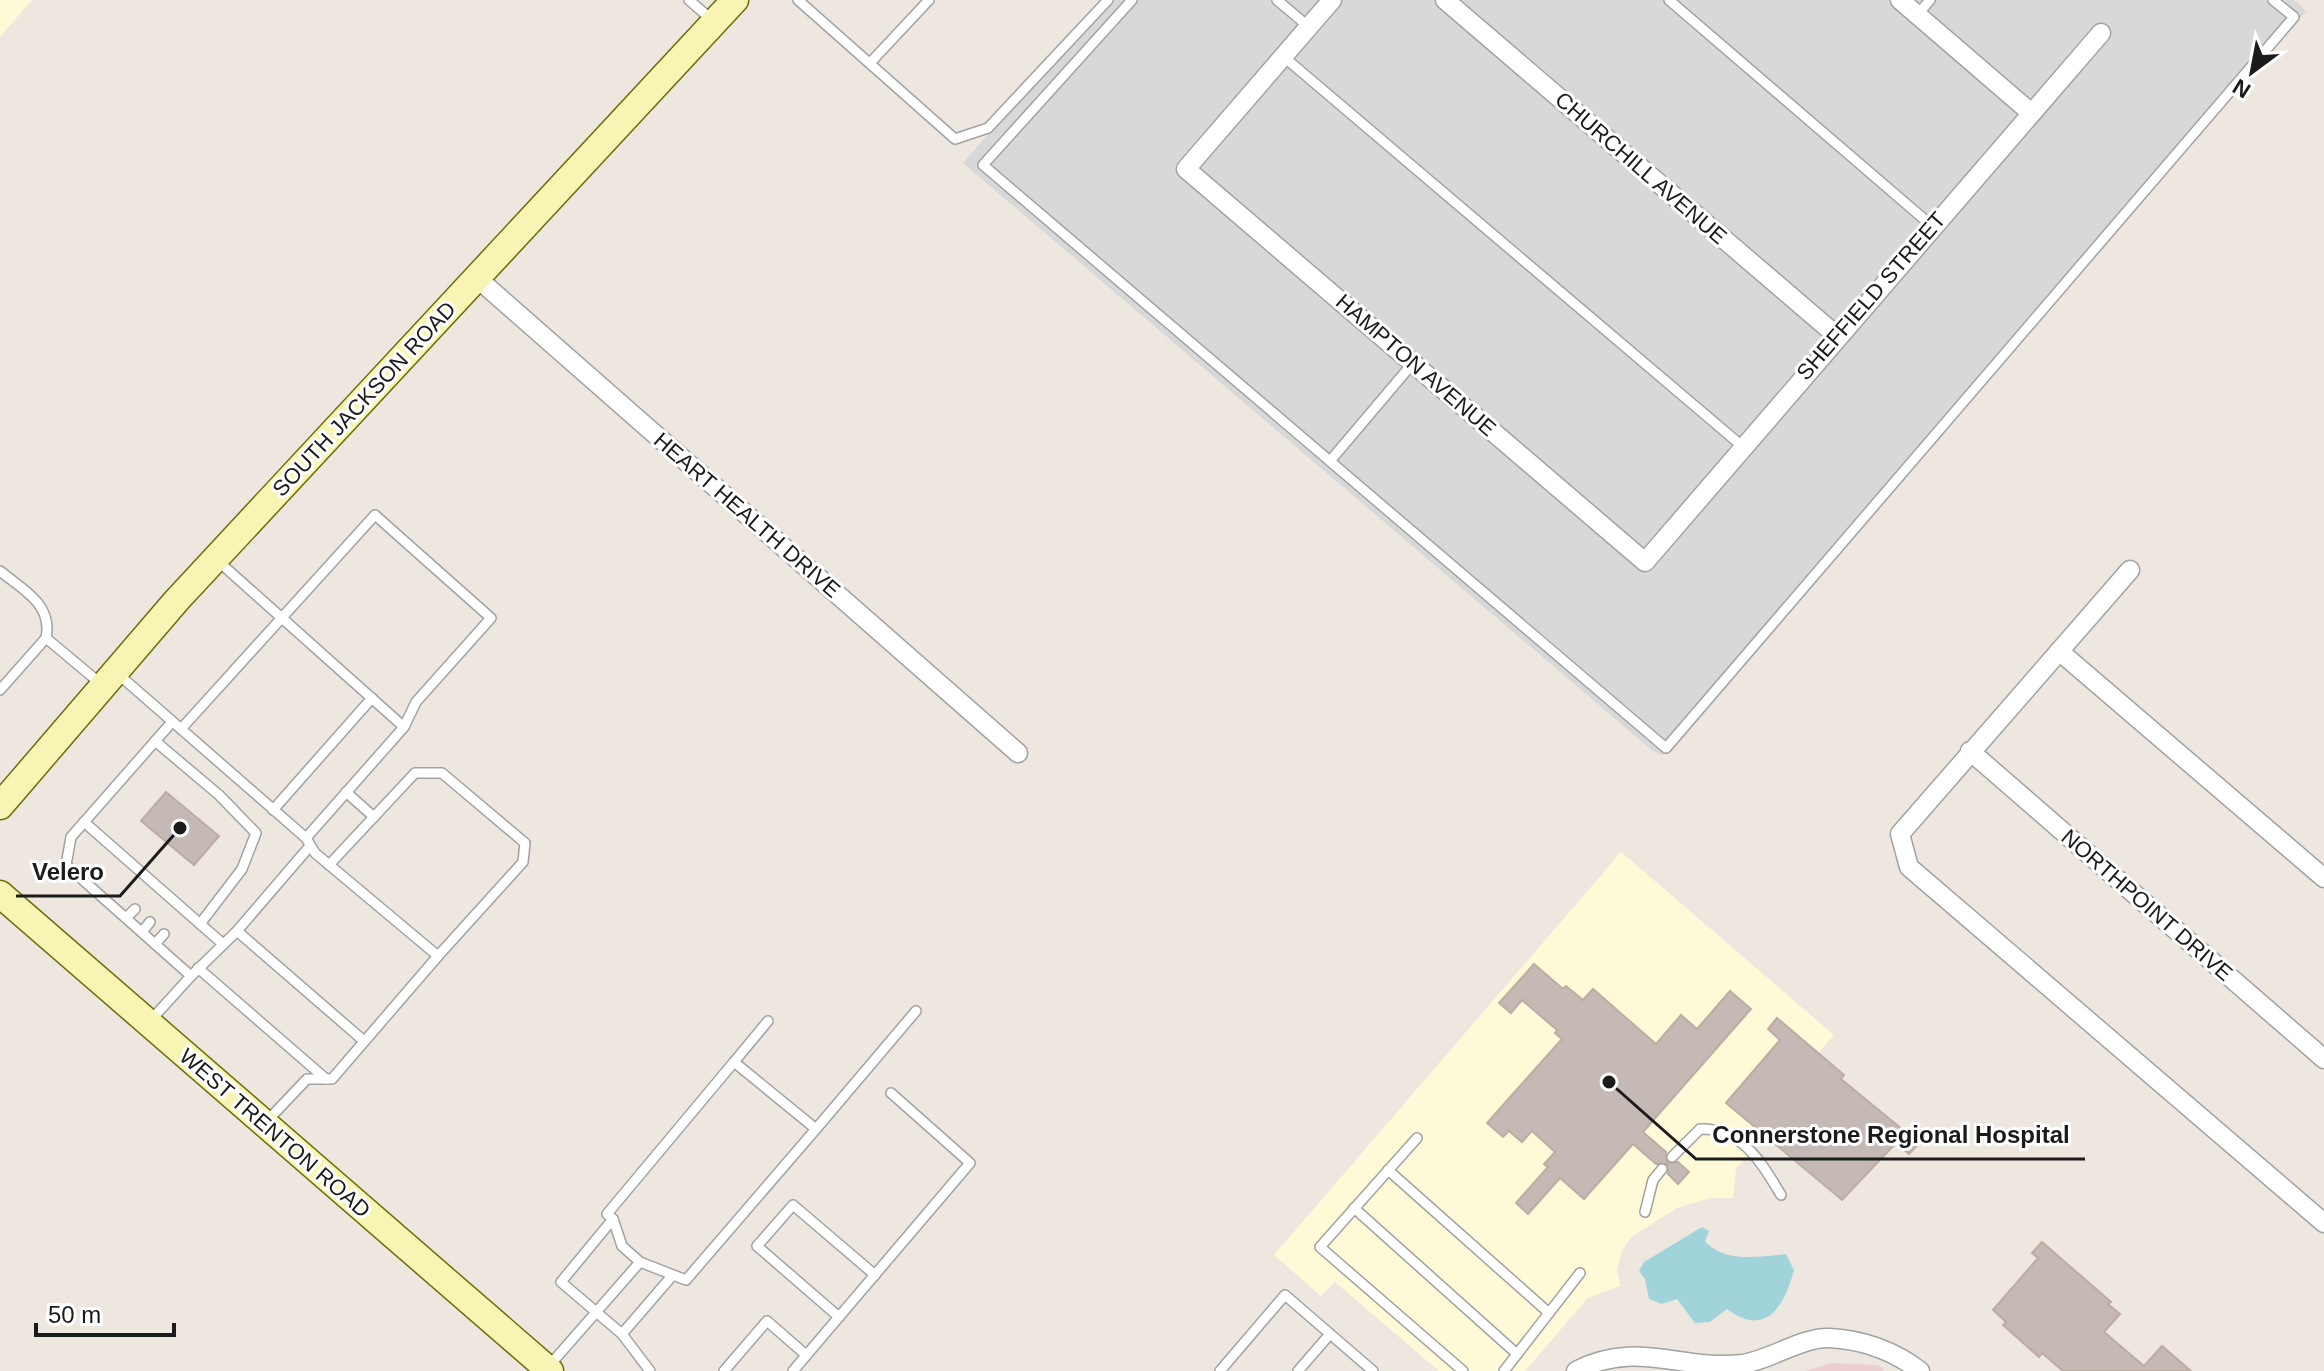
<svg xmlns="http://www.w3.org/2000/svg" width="2324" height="1371" viewBox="0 0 2324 1371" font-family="Helvetica,sans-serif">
  <rect width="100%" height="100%" fill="#ede7e0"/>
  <polygon fill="#d9d8d8" points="1105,0 2294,0 2306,11 1672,751 1663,755 1654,752 963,163"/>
  <polygon fill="#eecfd1" points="1832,1363 1878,1365 1885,1371 1805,1371"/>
  <g fill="#fefad8">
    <polygon points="0,0 32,0 0,37"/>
    <polygon points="1621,852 1834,1035 1754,1128 1764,1137 1736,1169 1733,1198 1710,1198 1677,1208 1631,1237 1622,1251 1617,1269 1620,1286 1588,1298 1525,1371 1439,1371 1335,1282 1321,1296 1274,1255"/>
  </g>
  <path fill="#a1d3da" d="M1702 1227 1709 1231 1705 1241C1723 1263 1762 1257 1786 1254L1794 1270C1784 1307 1766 1338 1727 1309L1710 1322 1695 1323 1677 1299 1662 1304 1649 1299 1645 1279 1639 1271 1644 1262Z"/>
  <g fill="#c4b9b4" stroke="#beaca3" stroke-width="2">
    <polygon points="166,792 219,836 194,865 141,821"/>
    <polygon points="1534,964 1563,989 1566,986 1583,1000 1593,989 1656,1044 1681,1015 1697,1029 1730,991 1751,1009 1643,1132 1666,1152 1667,1163 1678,1162 1689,1172 1678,1184 1668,1174 1667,1164 1656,1164 1633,1144 1584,1199 1560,1178 1528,1214 1516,1203 1548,1167 1544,1164 1555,1152 1532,1131 1522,1142 1509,1131 1503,1137 1487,1123 1562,1039 1555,1033 1557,1030 1522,1000 1511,1013 1499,1003"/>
    <polygon points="1777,1018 1844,1075 1841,1079 1919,1143 1909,1154 1896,1143 1842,1200 1726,1103 1780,1040 1768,1029"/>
    <polygon points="2042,1242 2111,1302 2108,1304 2120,1314 2104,1332 2144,1366 2162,1346 2191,1371 2063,1371 2042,1353 2039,1357 2003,1325 2006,1322 1993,1310 2038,1258 2032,1253"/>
  </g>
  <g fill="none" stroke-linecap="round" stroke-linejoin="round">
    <g stroke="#a2a2a2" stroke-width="12">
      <g id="lane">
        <polyline points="689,0 712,20"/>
        <polyline points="798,0 955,139 988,128 1108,0"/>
        <polyline points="1132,0 983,165 1666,748 2294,17 2273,0"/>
        <polyline points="1277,0 1309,27"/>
        <polyline points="1669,0 1932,226"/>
        <polyline points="1918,14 1930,0"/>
        <polyline points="1284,57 1742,446"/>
        <polyline points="870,63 929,0"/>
        <polyline points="1330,461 1413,363"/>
        <polyline points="218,561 404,727"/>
        <path d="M0 571C23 590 53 604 46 638L101 684"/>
        <polyline points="118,674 306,838 315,853 438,956 332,1079 307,1079 267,1121"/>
        <polyline points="0,690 46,638"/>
        <polyline points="181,729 375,515 491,618 416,702 404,727 306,838"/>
        <polyline points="155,741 219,795 256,833 242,869 200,924"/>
        <polyline points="346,792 374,817"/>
        <polyline points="273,810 372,698"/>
        <polyline points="84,822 223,944"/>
        <polyline points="329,865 415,773 442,773 525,843 523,862 438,956"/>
        <polyline points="126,918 135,909"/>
        <polyline points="237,931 364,1041"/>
        <polyline points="142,932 150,922"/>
        <polyline points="155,944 164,934"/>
        <polyline points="198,968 326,1079"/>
        <polyline points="191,976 237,931 310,846"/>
        <polyline points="151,1020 191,976 66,865 71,837 172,722"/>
        <polyline points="734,1062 768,1021"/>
        <polyline points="816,1129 916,1011"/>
        <polyline points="1417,1138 1320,1247 1463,1371"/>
        <path d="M1672 1157 1700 1129C1742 1128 1761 1162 1781 1195"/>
        <polyline points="1388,1170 1549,1313"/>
        <polyline points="1354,1208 1517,1354"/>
        <polyline points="1645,1212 1653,1180 1662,1169"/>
        <polyline points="613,1219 561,1282 622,1334 672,1276"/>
        <polyline points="839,1317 757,1246 793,1205 875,1275"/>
        <polyline points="622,1334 650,1371"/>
        <polyline points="549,1366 640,1262 686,1280 816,1129 734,1062 607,1214 613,1219 622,1246 640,1262"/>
        <polyline points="724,1371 767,1321 806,1355"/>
        <polyline points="793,1371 970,1163 891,1093"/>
        <polyline points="1220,1371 1285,1295 1373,1371"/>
        <polyline points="1298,1371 1330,1334"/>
        <polyline points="1504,1371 1580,1273"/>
      </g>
    </g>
    <g stroke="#a2a2a2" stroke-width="21">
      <g id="street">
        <polyline points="1332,0 1186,169 1645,562 2101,33"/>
        <polyline points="1445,0 1837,336"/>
        <polyline points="1900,0 2030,112"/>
        <polyline points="477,278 1018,753"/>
        <polyline points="2130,570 1900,834 1909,867 2324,1223"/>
        <polyline points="2059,651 2324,878"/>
        <polyline points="1970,751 2324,1059"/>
        <path d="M1576 1371C1636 1339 1680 1371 1742 1364 1771 1360 1801 1337 1830 1338 1863 1340 1894 1351 1920 1371"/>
      </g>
    </g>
    <g stroke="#6c6d07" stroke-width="29">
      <g id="secondary">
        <polyline points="0,806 177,600 735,0"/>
        <polyline points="0,894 550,1371"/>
      </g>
    </g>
    <use href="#lane" stroke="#fff" stroke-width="9"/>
    <use href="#street" stroke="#fff" stroke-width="18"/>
    <use href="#secondary" stroke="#f8f4b3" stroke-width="26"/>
  </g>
  <g text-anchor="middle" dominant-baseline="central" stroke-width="6" stroke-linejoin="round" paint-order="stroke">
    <g font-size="22" fill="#1b1b1b" stroke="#fff">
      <text transform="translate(1641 168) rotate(41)">CHURCHILL AVENUE</text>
      <text transform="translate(1871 296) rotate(-49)">SHEFFIELD STREET</text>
      <text transform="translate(1416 365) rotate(41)">HAMPTON AVENUE</text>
      <text transform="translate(364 399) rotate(-47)">SOUTH JACKSON ROAD</text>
      <text transform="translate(747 515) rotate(41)">HEART HEALTH DRIVE</text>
      <text transform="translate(2147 905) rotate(41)">NORTHPOINT DRIVE</text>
      <text transform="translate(275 1133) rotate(41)">WEST TRENTON ROAD</text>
    </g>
  </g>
  <path fill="none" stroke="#1b1b1b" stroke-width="3" d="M180 828L120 896H16M1609 1082L1696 1159H2085"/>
  <g fill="#1b1b1b" stroke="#fff" stroke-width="3">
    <circle cx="180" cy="828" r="8"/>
    <circle cx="1609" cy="1082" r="8"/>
  </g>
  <g font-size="24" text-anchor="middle" font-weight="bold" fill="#1b1b1b" stroke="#fff" stroke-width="6" stroke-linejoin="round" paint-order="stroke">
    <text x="68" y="880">Velero</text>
    <text x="1891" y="1143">Connerstone Regional Hospital</text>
  </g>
  <g transform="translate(2252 72) rotate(212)" stroke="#ffffff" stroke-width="6" paint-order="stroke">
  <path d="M0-6L14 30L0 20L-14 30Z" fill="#1b1b1b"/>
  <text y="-12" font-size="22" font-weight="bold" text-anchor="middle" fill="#1b1b1b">N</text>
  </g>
  <path d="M36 1323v12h138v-12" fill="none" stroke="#1b1b1b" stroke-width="4"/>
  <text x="48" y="1323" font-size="24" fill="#1b1b1b" stroke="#ffffff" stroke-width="6" paint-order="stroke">50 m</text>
</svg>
